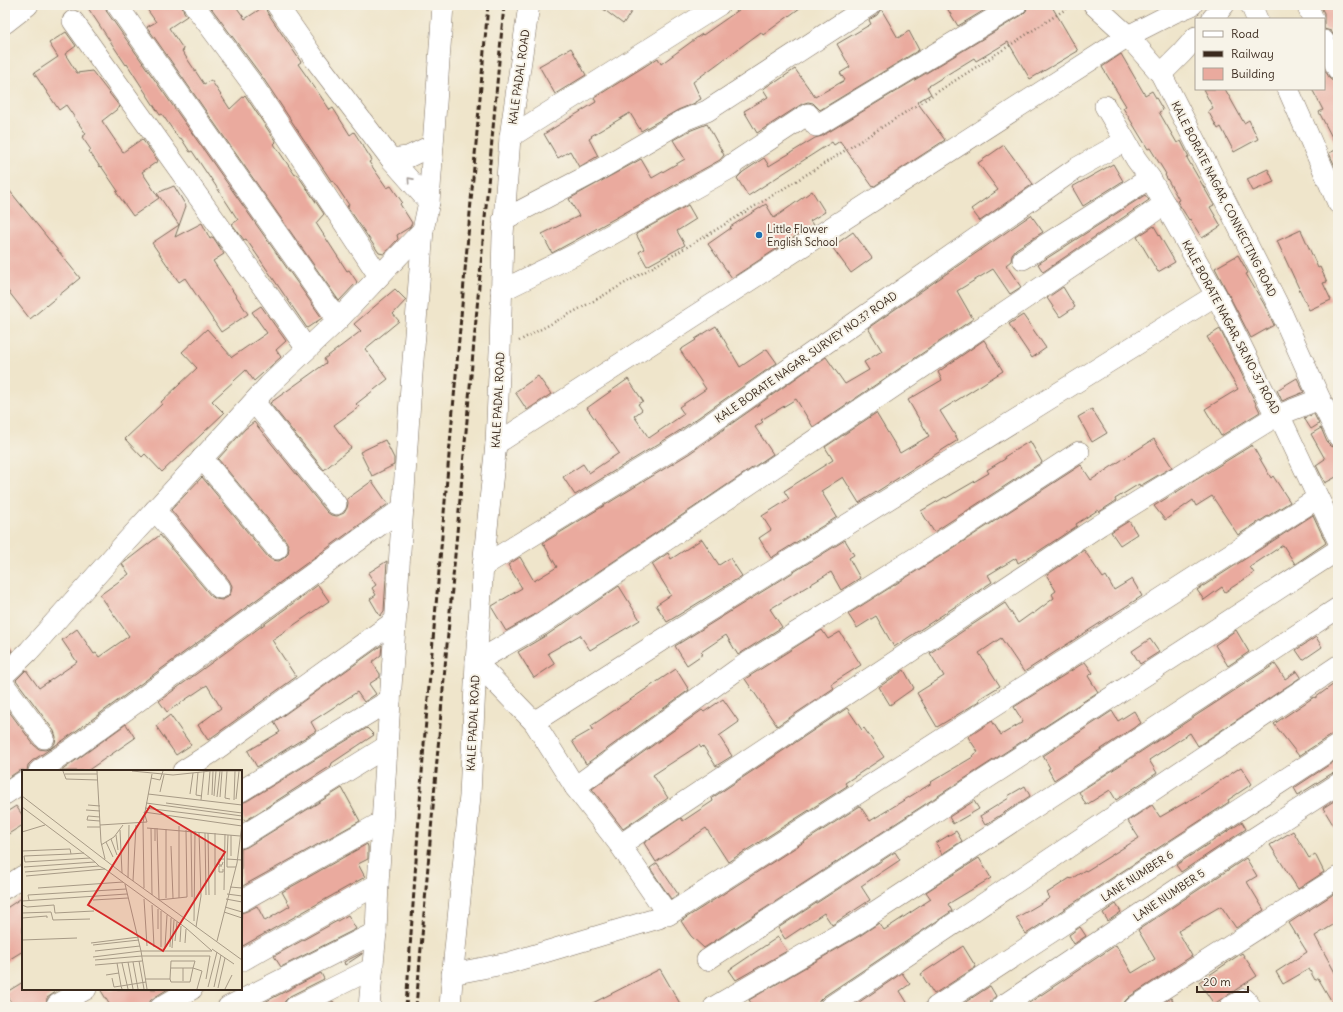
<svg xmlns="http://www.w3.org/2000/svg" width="1343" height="1012" viewBox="0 0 1343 1012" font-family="Delius,sans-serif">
  <rect width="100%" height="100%" fill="#f7f3e8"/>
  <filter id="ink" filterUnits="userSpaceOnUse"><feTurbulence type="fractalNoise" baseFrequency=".025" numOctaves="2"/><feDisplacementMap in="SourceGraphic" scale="8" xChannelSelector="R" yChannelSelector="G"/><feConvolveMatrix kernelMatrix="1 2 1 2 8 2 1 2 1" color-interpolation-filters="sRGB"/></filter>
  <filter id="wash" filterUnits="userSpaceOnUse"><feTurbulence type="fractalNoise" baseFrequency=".012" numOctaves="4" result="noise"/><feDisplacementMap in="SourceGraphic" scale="16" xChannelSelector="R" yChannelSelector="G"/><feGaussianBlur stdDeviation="0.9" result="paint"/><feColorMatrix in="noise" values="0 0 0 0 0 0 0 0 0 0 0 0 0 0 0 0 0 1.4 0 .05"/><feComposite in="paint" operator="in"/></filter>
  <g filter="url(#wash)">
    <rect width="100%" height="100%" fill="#efe5cb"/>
    <g id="blocks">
      <g fill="#eaaa9e">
        <polygon points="86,5 105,5 107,12 322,318 307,328 246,239 244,240 232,224 238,220 210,177 210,178 192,151 190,152 181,138 179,139 162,114 160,115 127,64 126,65"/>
        <polygon points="144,5 182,5 184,12 187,16 169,28 184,50 182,51 204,84 211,80 230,109 245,95 276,142 274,144 295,175 297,174 324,214 316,223 347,271 349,270 357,282 339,301 147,27 156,22"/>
        <polygon points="209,5 235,5 245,19 265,6 267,12 301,62 298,64 315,88 330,110 333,108 350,135 354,132 372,160 369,162 387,188 391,186 402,202 400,204 412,223 410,227 397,235 398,239 384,254 379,253 347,206 349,205 333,181 332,182 263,78"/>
        <polygon points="598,5 636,5 623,24"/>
        <polygon points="746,5 804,5 763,35 761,32 693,82 701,99 695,102 695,103 678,110 641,131 630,113 591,136 592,137 589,139 598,156 579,167 570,151 558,158 544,134 596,102 594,98 658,58 661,64 702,34 703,35"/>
        <polygon points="945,5 993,5 958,26"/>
        <polygon points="1028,5 1051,5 1078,51 1030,79 1008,42 976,61 974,58 927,87 931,94 917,102 945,140 873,187 840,141 834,145 832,142 748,196 737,178 743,172 764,158 769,166 815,138 822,136 1022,15 1026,11"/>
        <polygon points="1320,5 1338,5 1338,42 1331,31 1324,29 1324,13"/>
        <polygon points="881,9 898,38 909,31 919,50 820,110 813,103 808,102 802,104 757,133 744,111 768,97 763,89 775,81 776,82 795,69 815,97 845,80 840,73 850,67 837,44 871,24 869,20 877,15"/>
        <polygon points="66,32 76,46 65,54 77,73 92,71 120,107 102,121 123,152 142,139 158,161 142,172 159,198 133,216 116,192 118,191 101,166 100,167 89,151 91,150 82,137 86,134 66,105 59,110 34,73 58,57 49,43"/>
        <polygon points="571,48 586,75 555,94 539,66"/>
        <polygon points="1121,54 1145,95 1152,91 1163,110 1159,112 1177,143 1181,141 1189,157 1187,158 1214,205 1210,207 1221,226 1202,238 1190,219 1189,220 1177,201 1179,200 1165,175 1166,174 1150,148 1148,149 1134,126 1123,108 1126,106 1102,67"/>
        <polygon points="1324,69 1331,80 1338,82 1338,173 1329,153 1338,149 1319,112 1323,110 1312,89 1324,89"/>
        <polygon points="1203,89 1225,89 1244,123 1249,120 1258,139 1234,152 1221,127 1218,129 1208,111 1213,108"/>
        <polygon points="707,124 724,155 720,160 574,241 552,253 542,234 579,216 569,199 641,159 652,178 685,159 673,140 689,131"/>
        <polygon points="1004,145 1033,184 980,221 971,209 998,190 978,163"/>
        <polygon points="1113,164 1123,181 1083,206 1072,187"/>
        <polygon points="1268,169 1274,182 1253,191 1247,179"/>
        <polygon points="5,185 80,278 30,319 5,287"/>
        <polygon points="174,186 186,206 175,237 202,223 210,239 213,237 224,254 213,261 248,314 221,332 185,278 179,282 152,243 179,225 157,193"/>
        <polygon points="812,191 825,212 810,221 813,225 732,278 708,244 731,228 730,227 766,204 774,218"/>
        <polygon points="1145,195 1149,200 1043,272 1038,264"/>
        <polygon points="688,205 696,219 677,231 685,245 647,266 639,252 644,249 636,234"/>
        <polygon points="1031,215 1043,232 1016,249 1012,254 1011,261 1006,265 1021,287 1010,294 993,269 957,291 973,319 813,427 796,399 761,420 763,422 755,427 773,454 534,615 506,631 492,608 492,606 522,588 508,565 520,557 534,581 557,567 543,543 690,453 826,357 845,384 869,370 864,362 882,351 868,328"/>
        <polygon points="1154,226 1175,262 1158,272 1137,237"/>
        <polygon points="1301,230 1318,268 1320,267 1327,282 1323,283 1331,300 1309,310 1277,241"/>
        <polygon points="853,232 872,258 851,273 832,247"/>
        <polygon points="1238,255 1248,273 1246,274 1264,304 1274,325 1251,338 1215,268"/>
        <polygon points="1063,287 1075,307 1060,317 1047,298"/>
        <polygon points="395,289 406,300 393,314 399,321 365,349 388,379 356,404 359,407 334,425 351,448 324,470 270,403 326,363 324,359 361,331 354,324"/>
        <polygon points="261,306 286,341 276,350 281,357 254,381 246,370 212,401 224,413 162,472 145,454 142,457 125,439 162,404 161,402 197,368 182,352 207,329 232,357 267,333 252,312"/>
        <polygon points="1023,315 1046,348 1032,358 1009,324"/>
        <polygon points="716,326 740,367 767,349 777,363 676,433 575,495 563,477 583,464 589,473 619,453 587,408 628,379 643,401 638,404 642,410 634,416 649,438 684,414 679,407 706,389 680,350 696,340 695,339"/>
        <polygon points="1220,329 1260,412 1221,436 1205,409 1238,389 1207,337"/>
        <polygon points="984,340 1003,371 940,411 958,440 859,503 843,477 821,491 837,517 771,558 759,538 771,530 762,516 789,499 784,491 833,460 825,447 876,413 900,453 929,436 908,400 942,380 938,372"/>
        <polygon points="538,376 551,394 527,410 515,392"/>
        <polygon points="1297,378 1304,392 1282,401 1277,390"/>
        <polygon points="1092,409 1107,433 1092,442 1078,417"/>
        <polygon points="1314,414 1319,424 1311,429 1304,418"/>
        <polygon points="254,422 327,512 331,515 337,516 344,513 347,508 348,503 347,499 372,481 388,504 65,739 32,761 28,765 27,771 22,770 17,772 5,780 5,706 34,745 39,749 45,750 51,748 55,743 56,737 54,731 16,680 26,670 39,688 77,662 62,640 77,629 94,654 96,653 99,657 129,636 100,595 129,574 122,564 125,562 160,535 211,596 216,599 222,600 228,597 231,592 232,586 229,580 171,510 202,477 268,557 272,560 279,561 284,558 288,554 289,547 286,541 218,459 245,429"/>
        <polygon points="1321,428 1327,442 1331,446 1337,448 1338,450 1338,480 1336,477 1325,483 1316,465 1325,459 1311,434"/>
        <polygon points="1154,439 1172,467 1140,486 1139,484 1115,499 1116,501 1099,512 1098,510 1076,524 1077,526 1036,553 1018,563 1016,558 988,575 992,582 894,647 876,616 857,628 848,614 950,550 1081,465 1091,480"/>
        <polygon points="385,440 394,458 394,465 372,476 360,452"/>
        <polygon points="1030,441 1042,462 934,532 921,511 945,497 946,498 989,473 987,470 1005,459 1004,457"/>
        <polygon points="1252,445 1271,478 1273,476 1290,502 1238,535 1212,496 1196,506 1193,500 1165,520 1154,506"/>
        <polygon points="1313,515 1326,543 1295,564 1283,545 1250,567 1254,573 1225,592 1222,587 1204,600 1197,590"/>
        <polygon points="1129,521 1137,534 1120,545 1111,532"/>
        <polygon points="702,539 719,565 730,558 742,576 667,622 656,605 671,595 652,564 668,553 671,559"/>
        <polygon points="845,540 854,555 849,558 860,578 841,590 831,572 770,609 782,627 738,655 726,635 701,652 703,654 687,665 675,646"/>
        <polygon points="1084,550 1103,578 1106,576 1114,590 1132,579 1142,596 1024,672 1001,638 979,653 1000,686 979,699 980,701 937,727 917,693 944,676 930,653 1005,603 1018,623 1032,613 1033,614 1054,598 1052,594 1056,591 1047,576 1048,574"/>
        <polygon points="387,561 384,611 380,616 370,599 376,595 372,588 376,585 368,573"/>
        <polygon points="318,585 329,601 272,640 296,677 208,740 198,725 221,708 207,685 167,712 159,701"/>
        <polygon points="619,586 640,620 590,650 580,635 548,653 555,664 534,678 518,652 547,635"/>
        <polygon points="822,630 828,639 840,632 861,665 831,684 834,688 777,726 745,679"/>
        <polygon points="1236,630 1249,652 1228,666 1215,645"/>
        <polygon points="1316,637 1322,647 1303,660 1296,650"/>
        <polygon points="1150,639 1159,652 1140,664 1132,651"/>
        <polygon points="5,640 12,651 5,657"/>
        <polygon points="382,645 381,655 372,662 380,674 380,677 369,684 376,694 364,702 357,692 311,722 316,731 257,767 248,751 280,732 274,722"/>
        <polygon points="1085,662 1093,673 1088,676 1098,692 704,948 691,936 681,921 860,806 870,821 932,783 931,782 973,757 972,756 978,752 968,737 992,721 1001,735 1023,722 1014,707"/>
        <polygon points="1275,664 1285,679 1297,671 1301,677 1198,746 1190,733 1149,760 1157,773 1116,800 1110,790 1086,805 1079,792"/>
        <polygon points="676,669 689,690 586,764 572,741 593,729 591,726"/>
        <polygon points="904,670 914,688 890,705 879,687"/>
        <polygon points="1338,681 1338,733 1331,735 1299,756 1274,724 1314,697 1315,698"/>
        <polygon points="723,699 739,722 719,736 732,756 716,766 703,746 701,748 699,745 653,775 668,798 623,829 592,789 702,710 704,712"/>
        <polygon points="847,708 862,730 864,728 884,757 845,783 847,786 728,862 706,828 656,862 644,843 681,818 683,821 713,801 712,798"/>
        <polygon points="1112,711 1118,721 1134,711 1141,723 1054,780 1048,769 1050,768 1043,756"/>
        <polygon points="170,715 191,745 176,755 156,726"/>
        <polygon points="126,724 135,738 87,771 61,771"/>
        <polygon points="367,728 374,735 332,763 331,766 245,821 241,814 241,803 247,801"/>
        <polygon points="1338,759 1338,772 1331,774 1298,795 1294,788"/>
        <polygon points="1241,767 1252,784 1228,800 1229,802 1026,934 1016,918 1050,898 1047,893 1070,878 1071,879 1085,870 1086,871 1139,838 1128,821 1152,805 1160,817 1202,793"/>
        <polygon points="1025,786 1030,796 985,825 980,816 1009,798 1008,796"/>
        <polygon points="342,788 360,821 241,887 241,849 247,847"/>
        <polygon points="1337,799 1338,801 1338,833 1323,808"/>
        <polygon points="974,801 979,809 953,824 949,817"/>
        <polygon points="16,806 23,816 23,825 5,836 5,813"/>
        <polygon points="1242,822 1246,829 1181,872 1176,865"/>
        <polygon points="956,831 962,841 942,854 936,843"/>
        <polygon points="1293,831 1309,858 1315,854 1324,872 1298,889 1270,845"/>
        <polygon points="367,844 368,847 368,859 358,864 365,877 241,947 241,913 247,911 257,906 265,921 290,906 282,892"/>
        <polygon points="895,852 900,860 861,886 870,900 832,925 824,913 785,939 778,928"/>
        <polygon points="979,858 991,878 948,904 952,911 823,997 819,1001 818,1007 754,1007 749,1000 861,935 879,923 884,930 931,899 926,892"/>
        <polygon points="1246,858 1257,876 1247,882 1264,910 1236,928 1221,906 1178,931 1192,956 1129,997 1125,1001 1123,1006 1023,1007 1116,945 1132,973 1155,959 1138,930"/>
        <polygon points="657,863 678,894 671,899 650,868"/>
        <polygon points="1335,893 1338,897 1338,922 1315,936 1338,978 1338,1007 1335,1007 1318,978 1315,980 1309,969 1283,984 1276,972 1307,952 1289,923"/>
        <polygon points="23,897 23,951 5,962 5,909"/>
        <polygon points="1116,904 1121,912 1108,921 1103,913"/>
        <polygon points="348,915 356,929 281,967 274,956"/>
        <polygon points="1080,927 1086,936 1074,944 1069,935"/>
        <polygon points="778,937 787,951 736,980 729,970"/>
        <polygon points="963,946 976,967 934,994 921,974"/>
        <polygon points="362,953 362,954 345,965 344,962"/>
        <polygon points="1242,953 1257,976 1214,1004 1199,982"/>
        <polygon points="660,969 682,1007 585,1007"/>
        <polygon points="321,973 324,979 290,996 285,1001 283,1007 255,1007"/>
        <polygon points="902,973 910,984 900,991 910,1007 852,1007"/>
        <polygon points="23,982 23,989 56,989 57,991 47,998 46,1007 14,1007 5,993"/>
        <polygon points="990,986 996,996 990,1001 989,1007 958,1007"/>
        <polygon points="100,989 168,989 155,997 150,1001 149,1007 111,1007"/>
        <polygon points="1171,998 1177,1007 1157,1007"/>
        <polygon points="333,1001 336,1007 322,1007"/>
      </g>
    </g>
  </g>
  <g filter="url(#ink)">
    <use href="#blocks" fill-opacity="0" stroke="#7a6b5b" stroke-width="1"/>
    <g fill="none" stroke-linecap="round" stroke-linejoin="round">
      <g stroke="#7a6b5b" stroke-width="22">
        <g id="minor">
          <polyline points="117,5 338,320"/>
          <polyline points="194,5 253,85 379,276"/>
          <polyline points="277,5 314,58 391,159 429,202"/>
          <polyline points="1094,5 1128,36 1161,74 1278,305 1320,399 1338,436"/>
          <polyline points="1251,5 1257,19"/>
          <polyline points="1307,5 1313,19"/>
          <polyline points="1212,19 1224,5"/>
          <polyline points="73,21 307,349"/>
          <polyline points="5,23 28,5"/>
          <polyline points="1324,41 1338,70"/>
          <polyline points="1161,74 1182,53 1196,37"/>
          <polyline points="1288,89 1338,203"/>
          <polyline points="1105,106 1136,159 1150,178 1216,295 1276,416 1281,419 1338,540"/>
          <polyline points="510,137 719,5"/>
          <polyline points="391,159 408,157 433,145"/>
          <polyline points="1165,204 540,625 476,662 534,722 575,787 620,845 668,915 1318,498"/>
          <polyline points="503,220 595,172 684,120 707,111 870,5"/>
          <polyline points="1023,259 1150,178"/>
          <polyline points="501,291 580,252 732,167 731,165 808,114 816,126 1016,5"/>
          <polyline points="254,402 336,504"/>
          <polyline points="496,444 1128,36 1175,12 1192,5"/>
          <polyline points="202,458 277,549"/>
          <polyline points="155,510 220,588"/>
          <polyline points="483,566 683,443 1075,169 1125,141"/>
          <polyline points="5,674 29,651 126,542 269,385 338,320 423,230"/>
          <polyline points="5,686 44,738"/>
          <polyline points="534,722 662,640 1216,295"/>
          <polyline points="39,771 72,749 403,508"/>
          <polyline points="183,771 211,753 395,621"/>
          <polyline points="575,787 738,669 944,540 1079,452"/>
          <polyline points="241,791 390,700"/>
          <polyline points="5,794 23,782"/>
          <polyline points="241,837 387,746"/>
          <polyline points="620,845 1100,525 1276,416 1320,399"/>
          <polyline points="5,888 23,876"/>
          <polyline points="241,901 382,822"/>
          <polyline points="707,960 1338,550"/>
          <polyline points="241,961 378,884"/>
          <polyline points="452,974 508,963 659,918"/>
          <polyline points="57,1005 86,989"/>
          <polyline points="161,1007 192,989"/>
          <polyline points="228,1007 376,932"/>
          <polyline points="295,1007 373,968"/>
          <polyline points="369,1007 376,932 378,884 410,400 423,230 429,202 443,5"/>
          <polyline points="450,1007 452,980 470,796 476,662 483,566 496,444 500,351 503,235 510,137 529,5"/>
          <polyline points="714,1007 855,925 1338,608"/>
          <polyline points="830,1007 1338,666"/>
          <polyline points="936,1007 1338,745"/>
          <polyline points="1001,1007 1236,850 1338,784"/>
          <polyline points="1135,1007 1338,877"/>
          <polyline points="1230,1007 1245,999 1251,1007"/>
        </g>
      </g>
      <path stroke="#7a6b5b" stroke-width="2.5" stroke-dasharray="1 3" stroke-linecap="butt" d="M519 341C550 324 582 308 613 290 769 201 921 103 1072 5"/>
      <use href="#minor" stroke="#fff" stroke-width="21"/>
      <g stroke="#3b2a1e" stroke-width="3" stroke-dasharray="6 3" stroke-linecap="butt">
        <polyline points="406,1007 424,744 488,5"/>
        <polyline points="416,1007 442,701 504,5"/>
      </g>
    </g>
    <defs><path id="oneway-chevron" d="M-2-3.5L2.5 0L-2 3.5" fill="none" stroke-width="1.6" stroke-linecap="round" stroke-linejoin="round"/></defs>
    <use stroke="#a79f9a" href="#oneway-chevron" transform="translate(410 180) rotate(-132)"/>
  </g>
  <circle fill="#1f6fb2" stroke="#f7f3e8" stroke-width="1.5" cx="759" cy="235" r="4"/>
  <g text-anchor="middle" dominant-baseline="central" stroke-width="4" stroke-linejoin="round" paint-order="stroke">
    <g font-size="11" fill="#3b2a1e" stroke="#f7f3e8">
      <text transform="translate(519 77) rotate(-82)">KALE PADAL ROAD</text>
      <text transform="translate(1224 199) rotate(63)">KALE BORATE NAGAR, CONNECTING ROAD</text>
      <text transform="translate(1231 327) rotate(62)">KALE BORATE NAGAR, SR.NO-37 ROAD</text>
      <text transform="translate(806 357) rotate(-35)">KALE BORATE NAGAR, SURVEY NO.3? ROAD</text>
      <text transform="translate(498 400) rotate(-87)">KALE PADAL ROAD</text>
      <text transform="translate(473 723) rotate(-87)">KALE PADAL ROAD</text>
      <text transform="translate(1137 876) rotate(-33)">LANE NUMBER 6</text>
      <text transform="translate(1169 895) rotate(-34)">LANE NUMBER 5</text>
    </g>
    <g font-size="11" fill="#3b2a1e" stroke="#f7f3e8" text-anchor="start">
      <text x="767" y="229">Little Flower<tspan x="767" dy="13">English School</tspan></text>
    </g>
  </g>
  <g transform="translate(22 770)">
    <rect width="220" height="220" fill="#efe5cb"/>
    <path fill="none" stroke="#a79a86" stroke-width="1" d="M41 1 44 9 76 10M75 1 79 72 83 89M110 1 151 5 189 1H220M205 1 203 28 208 29M176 2 174 25 180 26M43 4H75M129 8 138 10 141 1M138 22 142 5M126 24 220 35M168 24 171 3M186 25 188 1M190 25 191 1M0 26 100 103 220 190M192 26 194 1M195 27 198 1M198 27 200 1M214 29 217 1M179 30 182 1M212 30 213 1M124 33 220 46M144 33 220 43M66 35 78 36M0 37 68 88 3 92 2 86 49 84 48 79 0 81M123 38 220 50M64 40 78 41M78 51 65 50 66 46 78 47M78 55 125 52 122 42 220 56M157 56V128M65 57H78M125 58 218 66M129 58 130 125M133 58V71M135 58 137 130 165 127 164 60M144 59V128M98 60 100 103M169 61 170 127M0 62 23 55M183 63 184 125M186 63 187 125M193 63V125M94 65 96 80M209 65V86M89 69 95 85M84 72 91 87M79 75 92 67 101 55M149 76 151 128M49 84 62 83M205 89 206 65M201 92 200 95H197V89H202M77 96 83 99 164 158 190 181H119L103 114M200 96H197V102H201V99M2 97 73 92 68 88M214 97H205V89L220 90M3 102 77 96 73 92M4 106 83 99M106 108 107 55M111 111 114 55M208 117 220 118M16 118 101 112M122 118 121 53 130 4M202 120 203 64M205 124 220 126M122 129 125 176M204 129 220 132M7 130 6 125 104 119M71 130 106 128M0 131 105 124M0 135 5 137 32 135 33 143 72 141M130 135 132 177M203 137 220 142M202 142 220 148M0 143 29 142 31 150 68 149M0 148 25 146V148M172 151 173 61M174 157 179 126 177 62M136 159V139M0 170 55 168M153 171 155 152M195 171 215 93 220 54M158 172 159 156M69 173 117 167M163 173 164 159M71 175 117 170M139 177V141M143 177 145 145M148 177 149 148M150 178 152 150M190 179 212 194M73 181 118 176M71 187 119 181 125 219M73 190 120 186H188L184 209M117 191 122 219M106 192 111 219M111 192 116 219M95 193 99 216 124 212M100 193 106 219M73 195 120 191M84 205 97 203M90 208 92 217 99 216 100 219M123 209H148L149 191H173L171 198 180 201 175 219M148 209 149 212H168L171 198H149M161 211V198M186 217 195 182M192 217 199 185M196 218 203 188M203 219 210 205"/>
    <path fill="#d62828" fill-opacity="0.15" stroke="#d62828" stroke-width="2" d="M128 36 203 82 141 181 66 135Z"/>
    <rect width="220" height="220" fill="none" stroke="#3b2a1e" stroke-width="2"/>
  </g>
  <rect width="1343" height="1012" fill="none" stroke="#f7f3e8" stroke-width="20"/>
  <rect x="1195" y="18" width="130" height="72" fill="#f7f3e8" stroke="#aca397"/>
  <rect x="1203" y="31" width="20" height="6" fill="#ffffff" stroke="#aca397"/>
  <text x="1231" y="38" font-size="12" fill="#3b2a1e">Road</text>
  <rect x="1203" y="51" width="20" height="6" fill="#3b2a1e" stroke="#aca397"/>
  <text x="1231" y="58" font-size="12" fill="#3b2a1e">Railway</text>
  <rect x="1203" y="68" width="20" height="12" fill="#eaaa9e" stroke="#aca397"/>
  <text x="1231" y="78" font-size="12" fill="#3b2a1e">Building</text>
  <path d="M1197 986v6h51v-6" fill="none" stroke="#3b2a1e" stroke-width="2"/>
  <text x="1203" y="986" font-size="12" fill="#3b2a1e" stroke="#f7f3e8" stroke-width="3" paint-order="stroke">20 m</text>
</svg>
